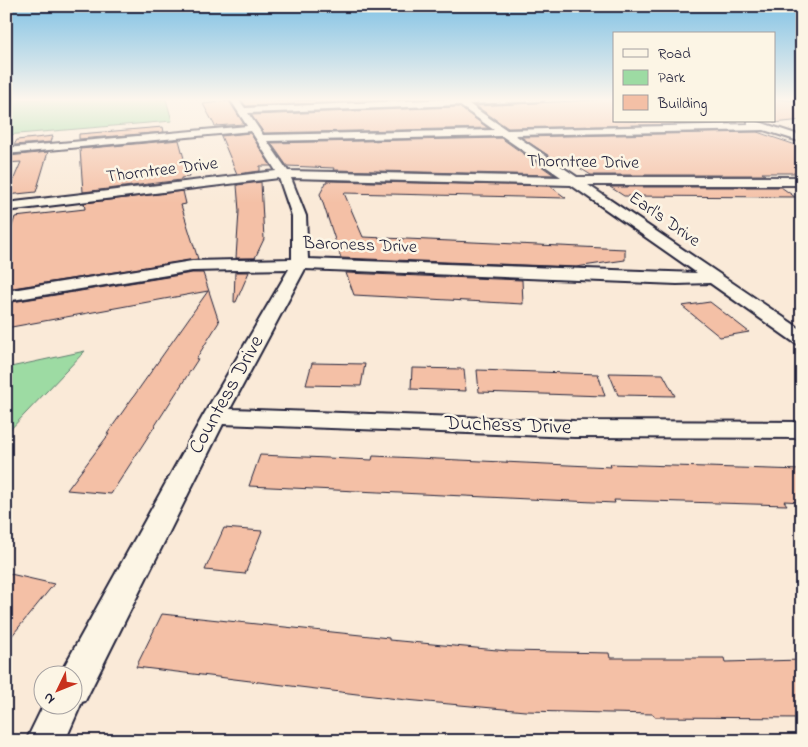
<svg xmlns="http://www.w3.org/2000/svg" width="808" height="747" viewBox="0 0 808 747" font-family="'Indie Flower',sans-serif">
  <rect width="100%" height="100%" fill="#faead8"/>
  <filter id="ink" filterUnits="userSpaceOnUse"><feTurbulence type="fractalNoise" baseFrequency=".02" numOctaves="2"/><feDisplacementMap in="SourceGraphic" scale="10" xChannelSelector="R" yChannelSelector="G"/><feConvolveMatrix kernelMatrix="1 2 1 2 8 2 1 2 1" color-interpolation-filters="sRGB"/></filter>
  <g filter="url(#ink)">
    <g fill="#9ddba3" stroke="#607e6f">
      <polygon points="6,99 166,99 172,121 6,135"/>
      <polygon points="85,351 6,434 6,368"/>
    </g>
    <g fill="#f4c0a6" stroke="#22223b">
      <polygon points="264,99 269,101 418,99 246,106 241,100"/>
      <polygon points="614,99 614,121 729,123 508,128 476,106"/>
      <polygon points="774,99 802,101 802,120 774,123"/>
      <polygon points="229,101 244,124 215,126 203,104"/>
      <polygon points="455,107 459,107 488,128 264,133 251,115"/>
      <polygon points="163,127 164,132 79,139 79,134"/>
      <polygon points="757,132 802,147 802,173 762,173 765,175 591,175 565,159 561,164 521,137"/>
      <polygon points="250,133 271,166 260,166 260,171 237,174 221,136"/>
      <polygon points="53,136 51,142 14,145 17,140"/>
      <polygon points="501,138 554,175 333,170 334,168 287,166 271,143"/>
      <polygon points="179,140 189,177 181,178 181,180 83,192 80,149"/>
      <polygon points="48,152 36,192 7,195 21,162 6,163 9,156"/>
      <polygon points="327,181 550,186 566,198 344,193 363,237 625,249 625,260 576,267 341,258 320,194"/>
      <polygon points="261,182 264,239 255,258 236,258 239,211 237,185"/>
      <polygon points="610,187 781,187 795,197 624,196"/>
      <polygon points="183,191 186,204 181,205 198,259 6,289 6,245 15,217 85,209 84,203"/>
      <polygon points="235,272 249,272 236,302 234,302"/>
      <polygon points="192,273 203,273 219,322 196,359 198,359 111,494 67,490 109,434 107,434 208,291 6,328 6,303"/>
      <polygon points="346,273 522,280 523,304 354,295"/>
      <polygon points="710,302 749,332 720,337 682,306"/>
      <polygon points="312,363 365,364 361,386 306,385"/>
      <polygon points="412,368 464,369 466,391 411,389"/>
      <polygon points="477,370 598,374 605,396 479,392"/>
      <polygon points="609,373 663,374 675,396 618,395"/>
      <polygon points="260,455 372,460 373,456 611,467 610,464 802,470 802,502 784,501 787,505 614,500 615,503 249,486"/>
      <polygon points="224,528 262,531 245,574 205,570"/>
      <polygon points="6,573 54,584 6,643"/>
      <polygon points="162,614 389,638 389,640 508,651 609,653 610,658 724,658 725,662 802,660 802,718 655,717 653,714 525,711 406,700 136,667"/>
    </g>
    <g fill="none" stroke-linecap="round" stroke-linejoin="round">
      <g stroke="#22223b" stroke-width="4">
        <path id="minor" d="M230 99H238L245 108 452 99H545L541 101 469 104 507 130 748 124V121H756L802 136V142L764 130 515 135 577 177H802V185H588L802 330V345L795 343 710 283 677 284 305 269 230 409 574 421 802 422V438L574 437 223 424 85 701 82 702 65 741H26L44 704H72V674H60L203 416 289 269 192 271 6 301V291L192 261 292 259V216L279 178 6 211V203L276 171 251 131 6 154V148L247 126ZM459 105 494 130 263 135 248 113ZM502 136 561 177 288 171 267 141ZM291 178 571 185 697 273 308 259 306 216Z"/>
      </g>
      <use href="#minor" fill="#fcf5e5" fill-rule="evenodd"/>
    </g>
  </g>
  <linearGradient id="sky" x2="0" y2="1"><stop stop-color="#81c2e5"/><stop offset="0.49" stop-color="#fdf6ed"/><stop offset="1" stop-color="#fdf6ed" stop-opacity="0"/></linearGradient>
  <rect width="808" height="203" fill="url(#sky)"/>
  <g text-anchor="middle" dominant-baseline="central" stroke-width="5" stroke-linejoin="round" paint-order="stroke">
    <g font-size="18" fill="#22223b" stroke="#fcf5e5">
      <text transform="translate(583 163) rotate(1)">Thorntree Drive</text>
      <text transform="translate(162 171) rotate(-7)">Thorntree Drive</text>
      <text transform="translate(664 220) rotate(35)">Earl's Drive</text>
      <text transform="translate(360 246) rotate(2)">Baroness Drive</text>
    </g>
    <g font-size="21" fill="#22223b" stroke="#fcf5e5">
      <text transform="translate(227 395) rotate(-61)">Countess Drive</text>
      <text transform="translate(508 426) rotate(2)">Duchess Drive</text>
    </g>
  </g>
  <rect width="808" height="747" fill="none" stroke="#fcf5e5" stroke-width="25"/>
  <rect x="12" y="12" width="783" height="722" fill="none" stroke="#22223b" stroke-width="2" filter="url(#ink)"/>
  <rect x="613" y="32" width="162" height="90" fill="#fcf5e5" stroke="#a5a1a1"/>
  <rect x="623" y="49" width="25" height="8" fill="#fcf5e5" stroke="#a5a1a1"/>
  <text x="658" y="58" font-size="15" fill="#22223b">Road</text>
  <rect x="623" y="70" width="25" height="15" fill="#9ddba3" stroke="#a5a1a1"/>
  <text x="658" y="82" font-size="15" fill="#22223b">Park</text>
  <rect x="623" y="95" width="25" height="15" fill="#f4c0a6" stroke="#a5a1a1"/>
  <text x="658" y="108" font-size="15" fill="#22223b">Building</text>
  <g transform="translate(58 690) rotate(227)"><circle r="24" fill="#fcf5e5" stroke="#a5a1a1"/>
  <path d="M0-4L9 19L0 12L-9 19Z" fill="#c8321e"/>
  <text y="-8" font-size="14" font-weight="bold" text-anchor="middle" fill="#22223b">N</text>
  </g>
</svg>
